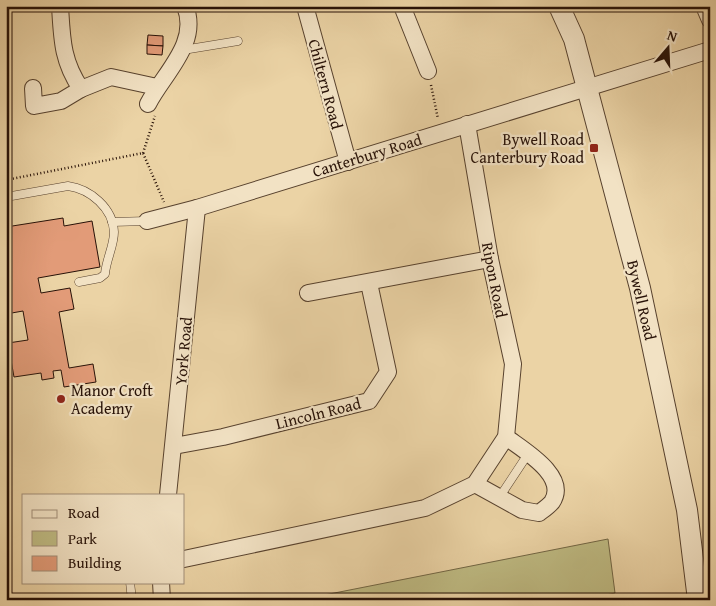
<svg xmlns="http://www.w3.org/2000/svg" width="716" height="606" viewBox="0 0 716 606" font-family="'Gentium Book Plus',serif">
  <rect width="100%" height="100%" fill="#ebd3a5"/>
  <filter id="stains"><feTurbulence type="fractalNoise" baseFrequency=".004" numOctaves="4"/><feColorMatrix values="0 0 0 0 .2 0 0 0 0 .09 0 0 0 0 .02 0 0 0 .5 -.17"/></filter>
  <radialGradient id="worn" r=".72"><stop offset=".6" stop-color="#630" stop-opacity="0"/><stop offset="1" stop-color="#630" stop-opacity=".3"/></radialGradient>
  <polygon fill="#beba82" stroke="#726644" points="608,539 615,593 584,600 299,600"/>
  <g fill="#e29b78" stroke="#271107">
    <polygon points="148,35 163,36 163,46 147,45"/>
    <polygon points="147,45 163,46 162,55 147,54"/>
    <polygon points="63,218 64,226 92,221 100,267 38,278 41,293 70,288 74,309 59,312 69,368 93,364 96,382 64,387 61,370 53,371 54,378 42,380 41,373 14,377 8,343 28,340 23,311 6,314 6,227"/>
  </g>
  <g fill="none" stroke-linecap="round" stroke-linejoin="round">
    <g stroke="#58422e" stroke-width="9">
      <g id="service">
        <polyline points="183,50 238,41"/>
        <polyline points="6,115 7,115"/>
        <path d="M6 197 68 186C90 189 113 208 114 232 114 246 106 260 105 274L100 278 79 282"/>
        <polyline points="112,222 147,221"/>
        <polyline points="499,498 528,454"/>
        <polyline points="130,582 132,600"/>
      </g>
    </g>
    <g stroke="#58422e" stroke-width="18">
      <g id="minor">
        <path d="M60 6C62 39 62 61 81 89L111 77 157 87"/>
        <polyline points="305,6 348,162"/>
        <polyline points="402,6 428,71"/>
        <polyline points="704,6 710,20"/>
        <polyline points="33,88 34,106 61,101 81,89"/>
        <path d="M148 104C164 73 200 43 185 6"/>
        <polyline points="147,221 197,208 710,50"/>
        <polyline points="308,293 490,259"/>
        <polyline points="174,446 223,437 369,401 388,372 369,283"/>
        <path d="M475 484 522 510 539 513C543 510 549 506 552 502 569 476 523 450 506 437"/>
        <polyline points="168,495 197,208"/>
        <polyline points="184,559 425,508 475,484 506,437 513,364 490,259 467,124"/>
        <polyline points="161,582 162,600"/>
      </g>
    </g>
    <g stroke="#58422e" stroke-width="22">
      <polyline id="tertiary" points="559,6 574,39 640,288 687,510 698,600"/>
    </g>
    <g stroke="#271107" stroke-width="2.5" stroke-dasharray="1 2.5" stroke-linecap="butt">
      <polyline points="431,85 438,119"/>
      <polyline points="143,153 155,116"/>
      <polyline points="6,180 143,153 164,202"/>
    </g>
    <use href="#service" stroke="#f2e2c4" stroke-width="8"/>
    <use href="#minor" stroke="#f2e2c4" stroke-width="16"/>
    <use href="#tertiary" stroke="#f2e2c4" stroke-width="20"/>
  </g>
  <g fill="#8f2418" stroke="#f2e2c4" stroke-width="2">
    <rect x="589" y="143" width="10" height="10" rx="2.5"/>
    <circle cx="61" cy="399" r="5"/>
  </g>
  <g text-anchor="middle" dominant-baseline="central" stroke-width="4.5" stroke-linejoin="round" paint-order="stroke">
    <g font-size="16" fill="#271107" stroke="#f2e2c4">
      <text transform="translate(326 84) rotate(75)">Chiltern Road</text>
      <text transform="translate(367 155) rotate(-17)">Canterbury Road</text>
      <text transform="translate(495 280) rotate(79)">Ripon Road</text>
      <text transform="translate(642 300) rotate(77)">Bywell Road</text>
      <text transform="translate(183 351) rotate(-85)">York Road</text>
      <text transform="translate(318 413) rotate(-14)">Lincoln Road</text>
    </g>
    <g font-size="16" fill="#271107" stroke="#f2e2c4" text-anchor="end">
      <text x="584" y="139">Bywell Road<tspan x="584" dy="18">Canterbury Road</tspan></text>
      <text x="71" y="390" text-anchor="start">Manor Croft<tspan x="71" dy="18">Academy</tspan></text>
    </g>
  </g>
  <rect width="716" height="606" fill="none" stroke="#ebd3a5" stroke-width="25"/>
  <rect x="8" y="8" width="701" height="591" fill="none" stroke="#271107" stroke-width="2.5"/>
  <rect x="12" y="12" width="691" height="581" fill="none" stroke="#271107"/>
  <rect x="22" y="494" width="162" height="90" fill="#f2e2c4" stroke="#a18e78"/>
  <rect x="32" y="510" width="25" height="8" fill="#f2e2c4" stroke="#a18e78"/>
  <text x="68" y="518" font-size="15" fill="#271107">Road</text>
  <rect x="32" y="531" width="25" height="15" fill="#beba82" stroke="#a18e78"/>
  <text x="68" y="544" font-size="15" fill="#271107">Park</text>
  <rect x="32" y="556" width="25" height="15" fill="#e29b78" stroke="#a18e78"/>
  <text x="68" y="568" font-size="15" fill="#271107">Building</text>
  <g transform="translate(668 48) rotate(19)" stroke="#f2e2c4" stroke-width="4" paint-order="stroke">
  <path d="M0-4L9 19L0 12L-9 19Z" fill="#271107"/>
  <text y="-8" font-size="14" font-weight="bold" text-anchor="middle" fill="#271107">N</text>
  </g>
  <rect width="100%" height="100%" filter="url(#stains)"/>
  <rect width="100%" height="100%" fill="url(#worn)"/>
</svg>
